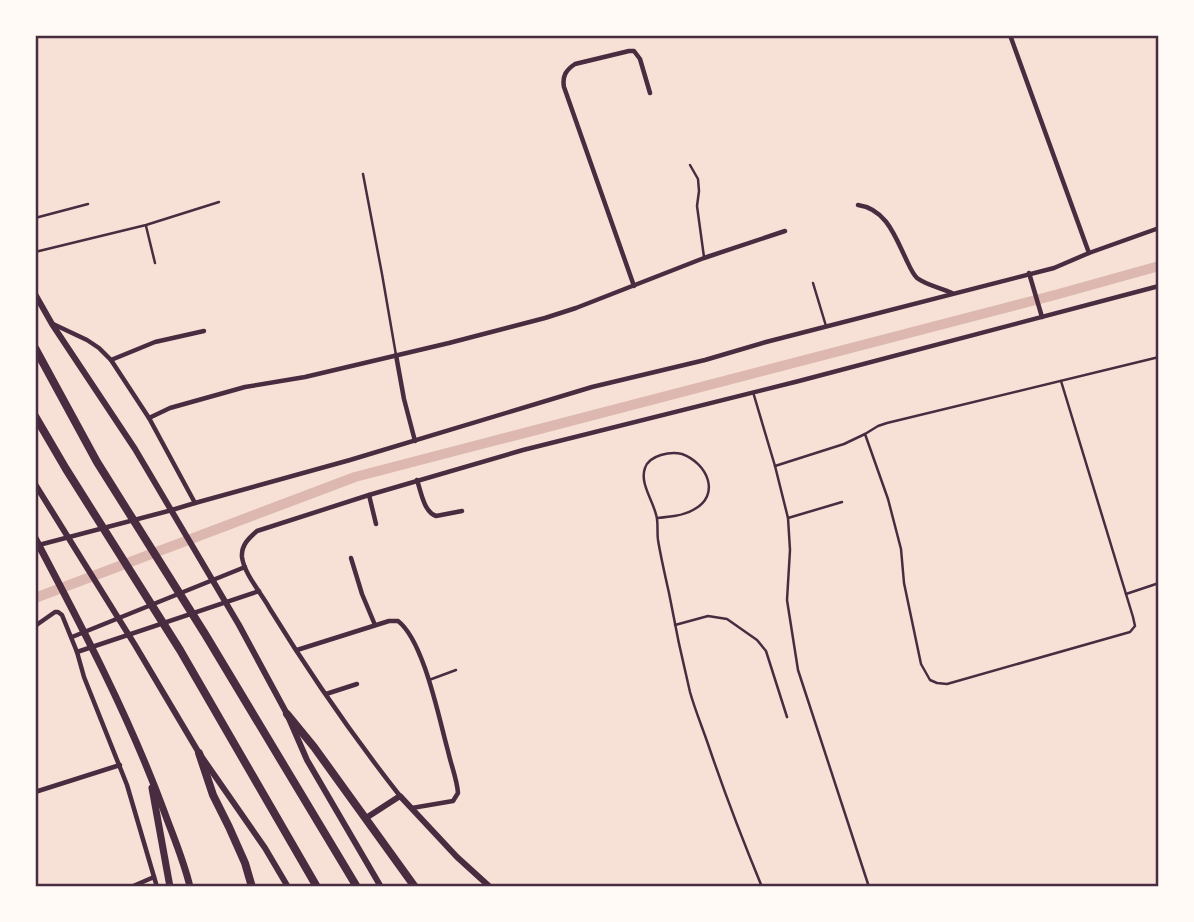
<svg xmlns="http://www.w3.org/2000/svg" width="1194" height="922" viewBox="0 0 1194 922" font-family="'Open Sans',sans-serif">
  <rect width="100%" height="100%" fill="#f7e1d7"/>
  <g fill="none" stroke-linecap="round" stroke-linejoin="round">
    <polyline stroke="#dcb8b0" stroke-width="10" points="35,598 355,477 1055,295 1159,266"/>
    <g stroke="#4a2c40" stroke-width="2.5">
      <polyline points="690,165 698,179 699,191 697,206 704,257"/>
      <polyline points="363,174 382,274 396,355"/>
      <polyline points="35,218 88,204"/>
      <polyline points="146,226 155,263"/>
      <polyline points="35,252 146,225 219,202"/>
      <polyline points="813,283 826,326"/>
      <polyline points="753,392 775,466 788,518 790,550 787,600 798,670 869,887"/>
      <polyline points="865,434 878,426 887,423 1159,357"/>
      <polyline points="775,466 844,444 865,434 888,499 901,549 904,583 921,664 930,680 937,683 947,684 1130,632 1135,626 1133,617 1061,381"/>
      <path d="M657 518C669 517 682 516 693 510 722 495 707 463 682 454 671 451 649 455 645 468 639 484 655 503 657 519 658 526 657 533 658 540 661 558 665 575 669 593 675 626 682 659 690 692 695 710 703 729 709 747 725 794 743 841 762 887"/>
      <polyline points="788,518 842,502"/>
      <polyline points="1126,594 1159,583"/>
      <polyline points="675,625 708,616 727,619 757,640 766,651 787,717"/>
      <polyline points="429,680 456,670"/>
    </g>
    <g stroke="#4a2c40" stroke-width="4.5">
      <path d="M858 205C886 209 895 236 906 259 909 265 912 273 917 278 926 285 941 288 952 293"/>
      <polyline points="1089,253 1159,228"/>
      <polyline points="1029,273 1042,317"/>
      <path d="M634 286 564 87C562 76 566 70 575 64L629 51H634L640 59 650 93"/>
      <polyline points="396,355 404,399 415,441"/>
      <polyline points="111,360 155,342 204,331"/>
      <polyline points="149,418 170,408 245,387 305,377 449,343 545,318 576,308 704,258 785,231"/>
      <path d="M417 480C421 492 424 512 436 516L462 511"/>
      <polyline points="369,495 376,524"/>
      <polyline points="195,503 350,460 592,387 705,360 766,342 1054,268 1089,253 1010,35"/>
      <polyline points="35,546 172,510 195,503 149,418 111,360 99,348 87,340 53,324"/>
      <polyline points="351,558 362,594 375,625"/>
      <polyline points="35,626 55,612 58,612 62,615 77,652 84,677 127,785 157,887"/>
      <polyline points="72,637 245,567"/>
      <path d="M297 650 389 621H398C424 641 439 719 448 751 451 765 457 779 458 793L453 801 412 808"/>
      <polyline points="77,652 259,591"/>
      <polyline points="326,694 357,684"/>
      <polyline points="35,792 120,765"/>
      <path d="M400 796C353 736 310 674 270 609 262 594 244 574 242 557 241 545 249 538 257 531L369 495 523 450 799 381 1159 286"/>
      <polyline points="131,887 154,877"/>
    </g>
    <g stroke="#4a2c40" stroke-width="6">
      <polyline points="35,294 52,324 135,449 239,625 287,714 307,760 381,887"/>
      <polyline points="35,484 135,645 199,753 265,848 288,887"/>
      <polyline points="366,818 400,796 457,857 490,887"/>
    </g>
    <g stroke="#4a2c40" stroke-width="7">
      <path d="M35 538C82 627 129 716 164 811 173 836 184 861 190 887"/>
      <polyline points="152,788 170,887"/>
    </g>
    <g stroke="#4a2c40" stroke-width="8">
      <polyline points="35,348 97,462 205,634 357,887"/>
      <polyline points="35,416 66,469 180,650 317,887"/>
      <polyline points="287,714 314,747 415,887"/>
      <polyline points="199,753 213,795 229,827 245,863 252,887"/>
    </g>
  </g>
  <rect width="1194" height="922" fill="none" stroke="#fffaf5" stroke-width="74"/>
  <rect x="37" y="37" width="1120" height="848" fill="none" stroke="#4a2c40" stroke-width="2.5"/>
</svg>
